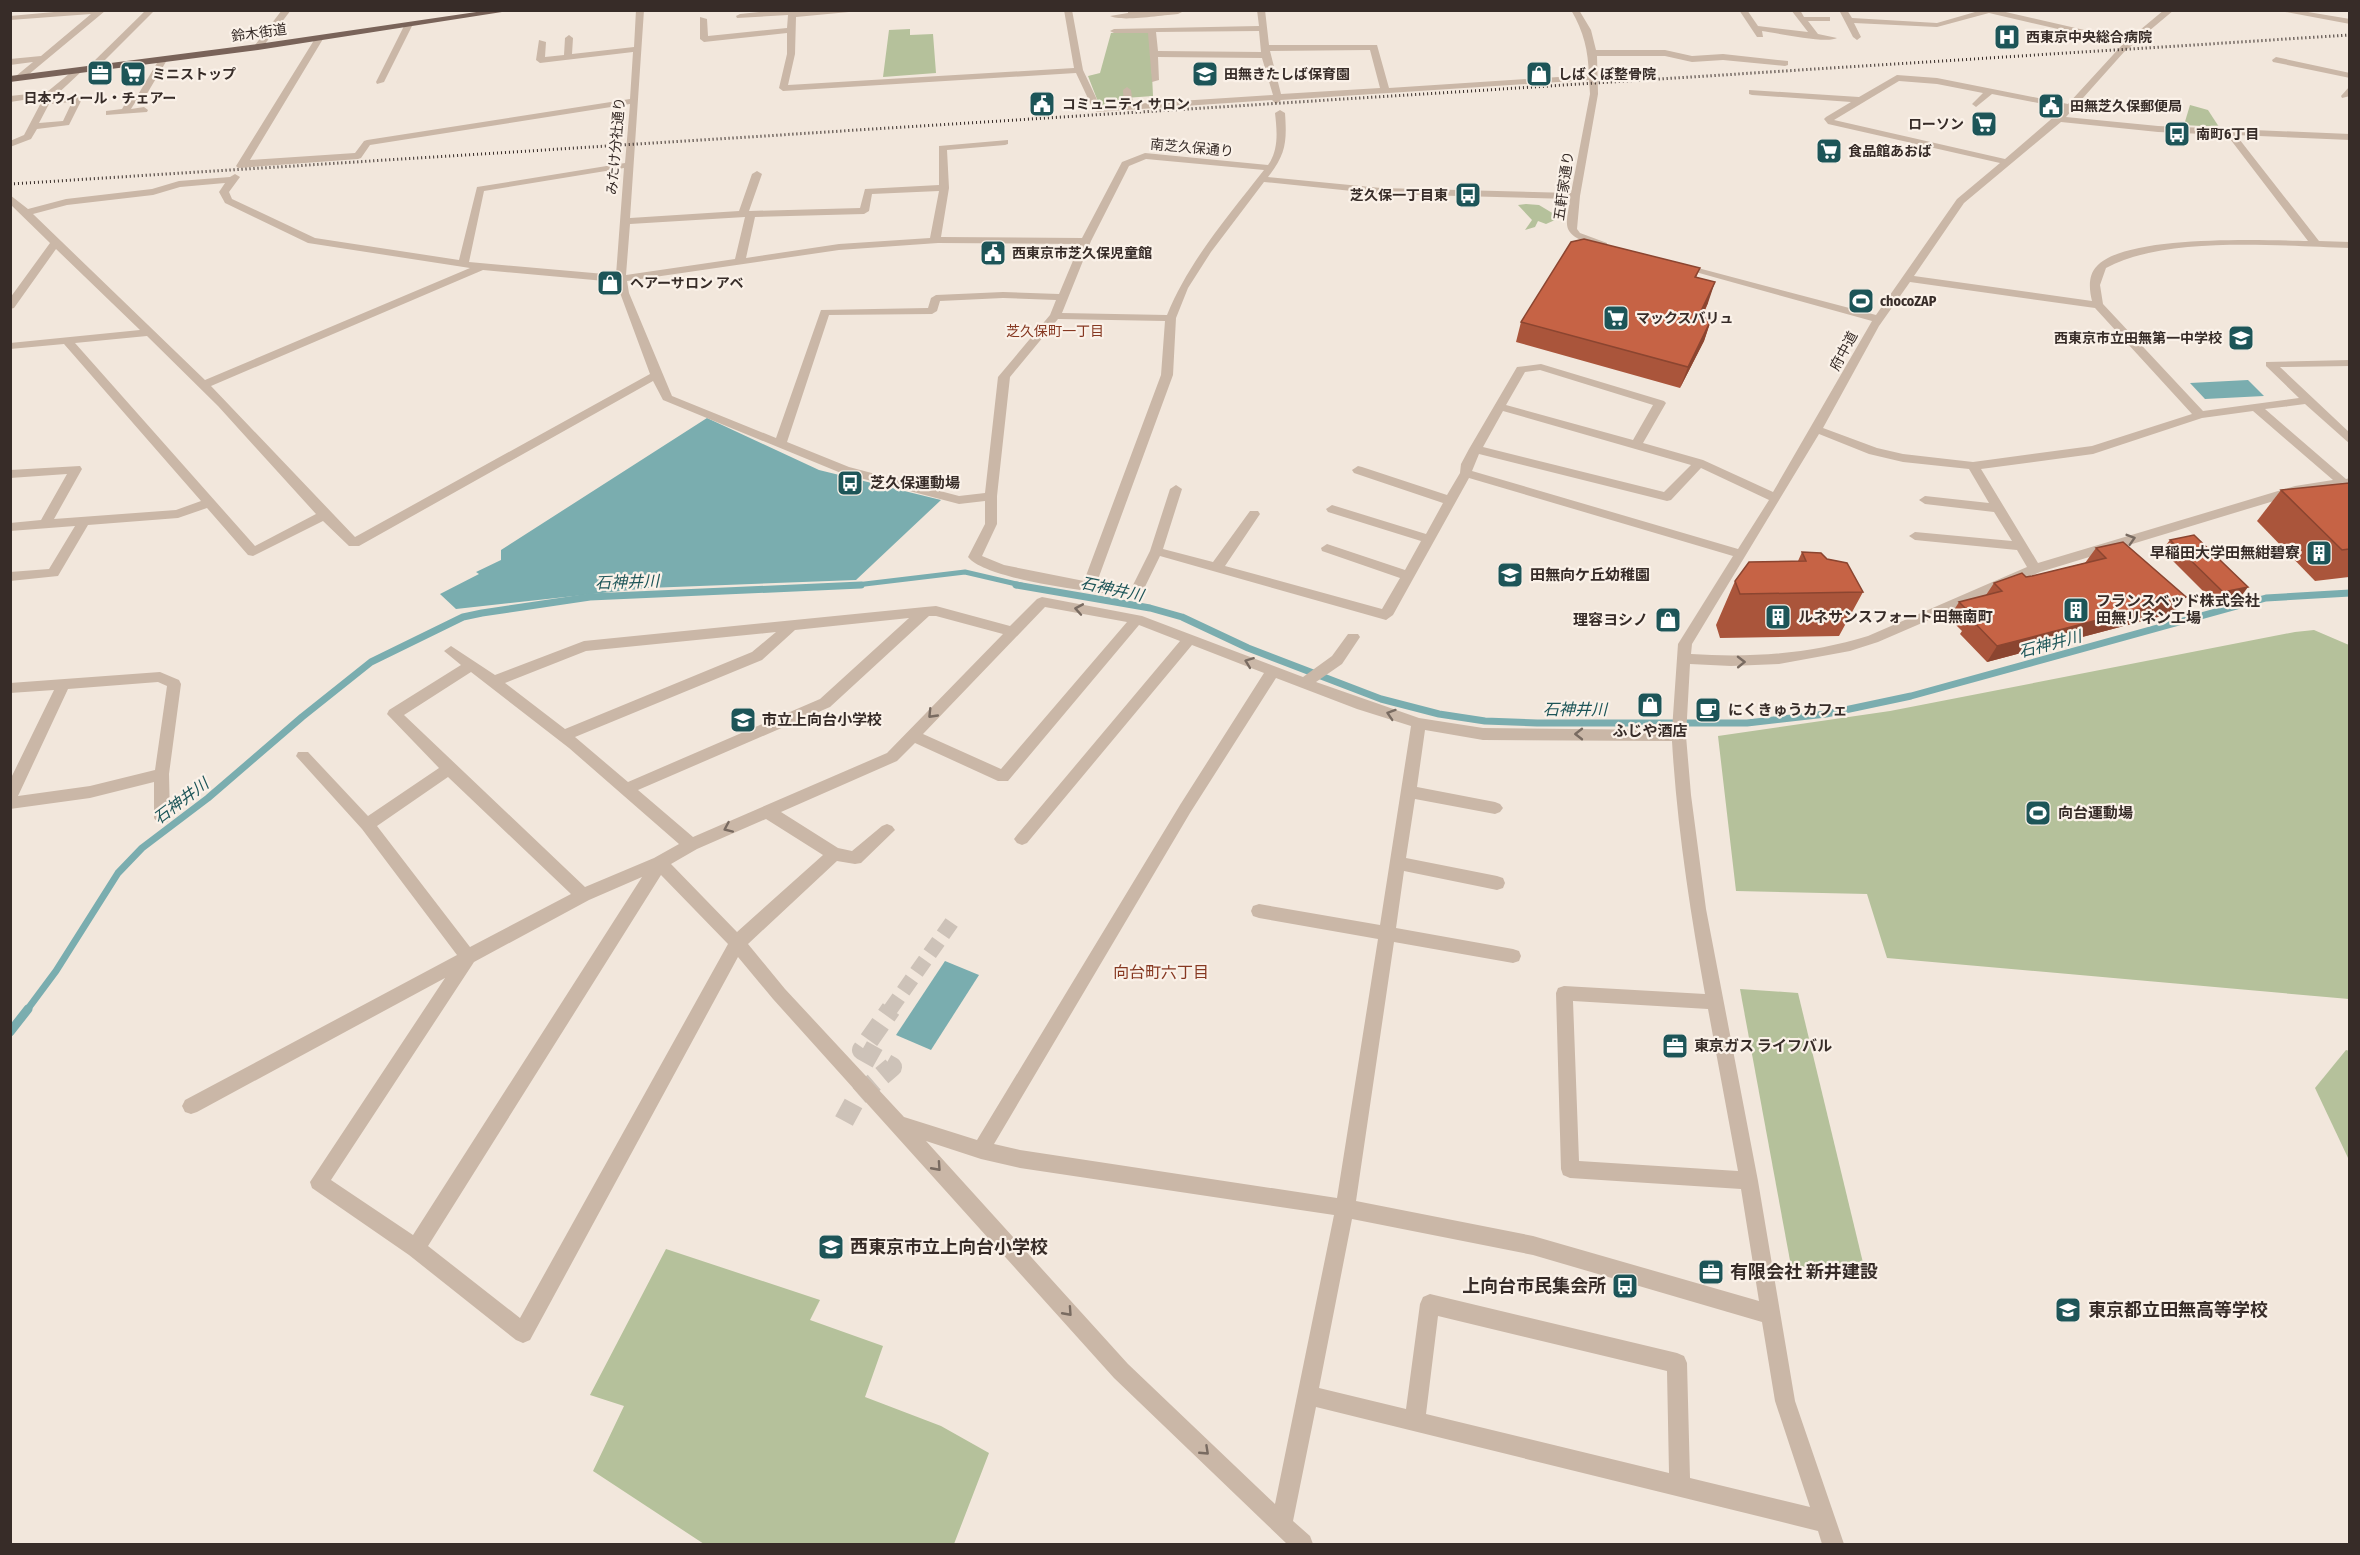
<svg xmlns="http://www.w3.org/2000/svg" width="2360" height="1555" viewBox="0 0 2360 1555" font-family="'Fira Sans Condensed','Noto Sans JP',sans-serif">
  <rect width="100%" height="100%" fill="#f2e7dc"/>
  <g fill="#b5c19b">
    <polygon points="910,29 910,35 933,34 936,73 883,77 889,30"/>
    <polygon points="1150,32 1153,96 1125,98 1127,106 1100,107 1088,76 1100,73 1111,33"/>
    <polygon points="2190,105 2208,110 2219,127 2184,125"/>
    <polygon points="1526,204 1539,205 1554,214 1555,220 1546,224 1538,221 1535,227 1525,230 1532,220 1518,205"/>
    <polygon points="2314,630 2349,645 2349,999 1887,958 1867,894 1736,891 1718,736 1890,711 2295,632"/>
    <polygon points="1740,989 1798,993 1865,1271 1791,1266"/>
    <polygon points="2346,1050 2350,1051 2349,1160 2315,1088"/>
    <polygon points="666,1249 820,1300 810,1320 883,1346 865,1397 941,1426 989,1453 954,1544 704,1544 593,1471 624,1406 590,1395"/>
  </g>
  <g fill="#7aadaf">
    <polygon points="2248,380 2264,396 2205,399 2190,383"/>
    <polygon points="707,418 819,470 941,500 856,580 648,588 456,609 440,594 479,574 476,572 501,560 501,550"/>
    <polygon points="945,961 979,975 931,1050 896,1035"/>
  </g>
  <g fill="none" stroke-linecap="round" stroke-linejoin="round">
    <polyline stroke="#7aadaf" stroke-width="5" points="848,586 965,572 1025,586"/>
    <g stroke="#7aadaf" stroke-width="7">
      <polyline points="1016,585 1150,608 1182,617 1248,648 1381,699 1439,714 1485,721 1537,723 1747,723 1826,714 1911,696 2266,598 2350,593"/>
      <polyline points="27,1010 56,971 118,873 142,848 208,798 302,717 371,662 463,617 482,613 590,597 861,585"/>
    </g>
    <polyline stroke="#7aadaf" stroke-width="9" points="10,1032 28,1009"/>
    <polyline stroke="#cdc2b8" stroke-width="15" stroke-dasharray="15 8" stroke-linecap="butt" points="890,1010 952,922"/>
    <polyline stroke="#cdc2b8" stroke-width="20" stroke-dasharray="20 10" stroke-linecap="butt" points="844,1121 857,1097 892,1067 862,1050 891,1009"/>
    <g fill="#cab7a7" fill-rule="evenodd">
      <polygon points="76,10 105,11 22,80 16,80 16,76 33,62 10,65 10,59 41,56 91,14 10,20 10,16"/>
      <polygon points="146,10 155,10 94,71 88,71 88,67"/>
      <polygon points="282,10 291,10 261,49 255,49 255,45"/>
      <path d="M636 10H644L630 218 739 211 752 174 757 171 762 174 749 211 860 208 865 189 939 185V146L1008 140V144L1005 145 947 150 949 188 941 237 1082 238 1122 162 1145 153 1268 165C1279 150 1277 131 1275 113L1280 110 1285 113C1287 142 1286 154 1268 177L1381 188 1571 193 1590 94 1589 80 1281 100 1276 104 1272 100 1097 112 1093 109 1076 73 783 91 779 88 787 54V33L704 42 700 39V17L707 19 708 36 787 28 788 15 737 18 736 16 740 14 780 10H870L796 17 795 54 788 85 1074 68 1064 10H1072L1083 70 1100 106 1124 105 1123 90 1127 87 1131 90 1133 104 1273 95 1262 58 1158 57 1159 80 1152 82 1148 33H1114L1110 31 1114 29 1259 26 1257 10H1265L1269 45H1377L1389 88 1589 75C1588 50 1584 32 1571 10H1579L1591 30 1596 50H1665L1692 56 1723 54 1788 61V65L1785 66 1723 60 1692 62 1665 56H1597L1598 94 1580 196 1577 229 1580 233 1607 243V247C1600 248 1594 245 1587 243 1560 232 1567 224 1570 199L1381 194 1264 182 1211 252 1188 288 1176 318 1173 375 1097 582 1132 587 1150 551 1170 489 1176 485 1182 489 1163 549 1213 562 1250 511H1258L1260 514 1225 566 1382 609 1400 578 1322 551 1321 548 1327 544 1405 570 1421 541 1328 512 1326 509 1332 505 1426 534 1443 503 1354 473 1352 470 1358 466 1362 467 1447 495 1460 473 1461 464 1469 449 1517 367 1541 364 1664 401 1666 403 1643 443 1703 460 1773 492 1872 321 1674 266 1679 263 1876 315 1957 199 2000 163 1828 124 1824 119 1826 117 1851 102 1752 95 1749 94V90L1859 97 1897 75 1937 78 2068 104 2123 44 1989 13 1937 27 1854 23 1861 37 1857 40 1853 37 1839 10H1847L1852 18 1937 23 1982 10H1997L2128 40 2164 10H2174L2124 52 2066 117 2158 126 2350 134V140L2236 135 2319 241 2350 242V248C2280 246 2167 235 2106 268L2100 285 2103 304 2203 411 2299 398 2266 366V362L2350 360V366L2280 367 2350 433V444L2305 404 2265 409 2346 479 2350 478V486L2300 493 2040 572 1878 642 1850 651 1779 664 1731 666 1690 664 1686 736 1691 795 1706 909 1758 1181 1795 1401 1844 1544H1822L1818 1531 1316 1407 1293 1521 1310 1536 1313 1544H1287L1114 1378 773 999 738 957 530 1340 523 1343 516 1340 409 1255 312 1188 310 1182 445 978 197 1112 191 1114 185 1112 182 1106 185 1100 457 955 362 829 296 756 298 752H308L368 816 439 768 387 714 389 710 461 665 444 651 451 646 495 675 584 641 925 607 936 606 1010 626 1037 599 1042 597 1142 616 1303 677 1332 656 1348 634H1358L1360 637 1342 664 1316 682 1419 718 1483 728 1672 730 1678 644 1733 556 1469 478 1393 615 1386 620 1160 556 1141 595 1136 597C1103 593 987 581 968 557L985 524V501L959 504 841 473 663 400 653 381 359 546H349L323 521 253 556 248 555 207 508 178 518 88 525 58 576 10 581V572L49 569 75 526 10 531V523L41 520 67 474 10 478V470L80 466 82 469 54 519 176 510 201 501 64 344 10 349V343L140 330 56 249 14 308 10 309V298L50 243 10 204V195L28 209 66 199 152 189 179 181 230 177 235 174 240 177 229 192 232 199 315 238 459 260 477 187 625 163 630 104 370 145 361 158 358 159 238 168 236 166 316 37 323 39 250 160 355 153 364 141 367 140 630 99 633 52 540 63 536 60 539 40 546 42 545 57 564 55 565 38 569 35 573 38 572 54 634 47ZM1259 31 1261 52 1158 51 1156 32ZM1370 50 1380 88 1281 94 1270 51ZM1899 81 1937 84 1983 93 1972 104 1976 107 1992 94 2064 108 2005 159 1834 120ZM2061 122 2158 132 2227 135 2308 241C2265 240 2126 234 2097 266 2088 275 2089 289 2092 301L1914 276 1964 203ZM1146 159 1264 170C1228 216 1189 261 1167 315L1062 313 1091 241 1129 166ZM624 168 616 275 469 262 484 191ZM225 183 219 192 225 203 308 243 470 268 205 380 33 214 67 205 153 195 180 187ZM939 191 930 238 839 244 746 258 755 217 864 214 869 211 872 194ZM745 217 735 259 626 275 630 224ZM938 243 1080 244 1059 294 1003 292 936 295 931 298 928 308 821 310 776 438 672 396 629 293 627 281 839 250ZM483 270 616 282 650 374 355 537 211 386ZM1910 282 2095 308 2192 414 2092 446 1973 462 1903 454 1877 448 1823 428 1879 326ZM1003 298 1056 300 1050 315 998 377 985 493 959 496 849 467 787 442 829 315 932 314 937 311 940 301ZM1058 319 1165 321 1161 375 1084 581 1004 565 982 556 997 524V496L1010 377ZM147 336 218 406 316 514 255 546 75 343ZM1540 370 1653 405 1633 440 1506 405 1525 372ZM1503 411 1691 465 1664 492 1483 447ZM2253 411 2333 480 2295 486 2038 563 1981 469 2093 454 2202 418ZM1819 434 1869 454 1903 462 1969 469 1989 503 1925 496 1919 500 1925 504 1994 512 2012 541 1915 532 1909 536 1915 540 2017 550 2027 567 1868 636C1810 654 1751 658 1691 654L1692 644ZM1479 454 1667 501 1671 500 1701 468 1769 500 1738 549 1472 471ZM1045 607 1127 622 1001 769 923 734ZM929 616H936L1003 634 887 753 693 837 638 790 830 707ZM909 618 820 699 628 782 575 737 762 660 795 630ZM1139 625 1180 641 1017 835 1014 839 1017 843 1022 845 1027 843 1192 645 1264 673 1180 805 977 1140 904 1117 785 989 748 944 837 861 855 864 861 863 895 830 892 826 887 824 882 826 852 851 838 848 781 812 897 761 915 743 998 781H1008ZM776 632 752 652 565 729 505 683 586 651ZM471 672 569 748 679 844 654 858 585 887 404 715ZM1276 678 1357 709 1411 726 1380 925 1259 904 1253 906 1251 911 1253 916 1259 918 1378 939 1337 1198 1020 1150 994 1144 1190 813ZM1425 730 1483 740 1672 741C1677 827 1690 910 1705 994L1564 986 1558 988 1556 993 1561 1169 1563 1175 1570 1178 1741 1189 1759 1301 1533 1236 1356 1201 1394 942 1513 963 1519 961 1521 956 1519 951 1513 949 1396 928 1404 871 1497 890 1503 888 1505 883 1503 878 1497 876 1406 858 1415 799 1495 814 1500 812 1503 808 1500 804 1495 802 1417 787ZM448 777 571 894 470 947 377 826ZM766 819 823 855 737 932 671 864 697 849ZM661 875 728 944 520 1318 428 1246ZM642 877 413 1235 331 1180 474 962 589 900ZM1573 1001 1708 1009 1738 1171 1579 1161ZM926 1141 981 1159 1020 1168 1334 1215 1275 1504 1128 1364ZM1352 1219 1533 1255 1762 1322 1775 1401 1810 1507 1690 1478 1687 1363 1684 1356 1677 1353 1430 1294 1423 1297 1420 1304 1406 1409 1319 1388ZM1438 1316 1667 1371 1669 1473 1426 1414Z"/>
      <path d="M1128 10 1182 12 1178 14C1163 15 1121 22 1110 16L1128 13Z"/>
      <path d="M1739 10H1747L1758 26 1808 32 1791 10H1800L1804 17H1830V21H1808L1818 34 1837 38C1827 44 1777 33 1762 31L1763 37H1757Z"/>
      <polygon points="2275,10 2296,10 2350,19 2350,24"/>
      <polygon points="408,24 412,26 384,82 377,84 376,82 404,26"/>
      <polygon points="2276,57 2350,73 2350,78 2273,62 2272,60"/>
      <polygon points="160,58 167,60 145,97 136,101 131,109 144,107 148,110 147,112 106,115 106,111 122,109 129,97 139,93"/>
      <path d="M75 69 82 71 52 99 78 96 82 99 69 125 37 129 31 139 10 147V141L24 135 44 97 10 102V96L47 92ZM72 102 63 121 39 123 49 104Z"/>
      <polygon points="2350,86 2350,96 2342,98 2341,96"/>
      <path d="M160 672 179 680 181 684 169 774 170 818 167 822H157L154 818V782L90 798 10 809V780L54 690 10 693V683ZM158 682 167 686 155 770 90 786 18 796 68 689Z"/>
    </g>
    <polygon fill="#796359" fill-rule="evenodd" points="490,10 514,10 258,50 10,82 10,76 258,44"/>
    <polyline stroke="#372c28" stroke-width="3" stroke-dasharray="1 3" stroke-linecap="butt" points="10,184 2350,35"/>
  </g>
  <g fill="#aa553b">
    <polygon points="1700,268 1696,278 1708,303 1702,318 1711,320 1704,341 1680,388 1516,342 1521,322"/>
    <polygon points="2349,483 2349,577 2315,581 2257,521 2281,490"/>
    <polygon points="2170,540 2240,598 2214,602 2162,550"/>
    <polygon points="2096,548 2186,597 2173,613 1987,662 1960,634 1962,631 1949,618 1959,602 1986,595 1994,583 2032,576 2085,563"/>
    <polygon points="1802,552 1827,559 1863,592 1839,636 1720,638 1716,625 1735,581 1798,561"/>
  </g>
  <g fill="#8b4530">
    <polygon points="1715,282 1708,303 1693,333 1700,313"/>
    <polygon points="1711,320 1704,341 1680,388 1688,367"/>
    <polygon points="2248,587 2240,598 2214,602 2223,592"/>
    <polygon points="2186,597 2173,613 1987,662 1997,646"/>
  </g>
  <g fill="#c66345" stroke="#8b4530" stroke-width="1.5">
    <polygon points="1584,239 1700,268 1695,277 1715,282 1700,313 1703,314 1701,317 1711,320 1688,367 1521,322 1571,242"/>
    <polygon points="2349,483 2349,549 2342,550 2281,490"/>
    <polygon points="2194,535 2248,587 2223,592 2170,540"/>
    <polygon points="2123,542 2186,597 1997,646 1970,618 1974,617 1959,602 2002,591 1994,583 2022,573 2026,577 2032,576 2106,558 2096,548"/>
    <polygon points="1802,552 1821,553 1827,559 1847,563 1863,592 1740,594 1735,581 1749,562 1806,561"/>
  </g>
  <defs><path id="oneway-chevron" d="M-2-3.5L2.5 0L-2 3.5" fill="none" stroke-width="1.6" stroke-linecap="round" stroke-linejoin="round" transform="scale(1.5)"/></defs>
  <g stroke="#796b61">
    <use href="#oneway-chevron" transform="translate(2131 539) rotate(-17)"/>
    <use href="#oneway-chevron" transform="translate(1079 609) rotate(-170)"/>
    <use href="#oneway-chevron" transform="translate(1249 662) rotate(-159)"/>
    <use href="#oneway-chevron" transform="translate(1741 662) rotate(-1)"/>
    <use href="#oneway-chevron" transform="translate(932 714) rotate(134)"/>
    <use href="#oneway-chevron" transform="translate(1391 714) rotate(-162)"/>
    <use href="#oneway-chevron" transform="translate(1579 734) rotate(-180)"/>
    <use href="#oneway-chevron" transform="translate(728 828) rotate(156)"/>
    <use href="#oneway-chevron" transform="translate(937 1167) rotate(48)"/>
    <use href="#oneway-chevron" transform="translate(1068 1312) rotate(48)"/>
    <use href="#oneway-chevron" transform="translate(1205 1451) rotate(43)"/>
  </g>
  <defs>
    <g id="hospital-square" transform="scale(1.35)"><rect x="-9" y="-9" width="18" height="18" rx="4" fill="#1d5558" stroke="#faf1e8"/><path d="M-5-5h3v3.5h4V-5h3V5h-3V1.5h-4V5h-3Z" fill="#fff"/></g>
    <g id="office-square" transform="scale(1.35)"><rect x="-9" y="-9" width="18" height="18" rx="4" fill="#1d5558" stroke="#faf1e8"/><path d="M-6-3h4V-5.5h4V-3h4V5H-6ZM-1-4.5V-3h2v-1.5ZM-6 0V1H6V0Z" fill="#fff"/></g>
    <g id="supermarket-square" transform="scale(1.35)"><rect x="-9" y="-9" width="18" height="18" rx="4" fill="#1d5558" stroke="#faf1e8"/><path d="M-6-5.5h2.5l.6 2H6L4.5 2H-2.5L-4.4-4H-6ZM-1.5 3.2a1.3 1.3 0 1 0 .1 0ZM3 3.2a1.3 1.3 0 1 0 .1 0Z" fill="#fff"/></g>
    <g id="school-square" transform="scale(1.35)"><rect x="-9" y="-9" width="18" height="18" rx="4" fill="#1d5558" stroke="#faf1e8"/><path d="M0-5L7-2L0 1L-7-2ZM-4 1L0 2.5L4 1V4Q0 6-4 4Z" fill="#fff"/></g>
    <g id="shop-square" transform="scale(1.35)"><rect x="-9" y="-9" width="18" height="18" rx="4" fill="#1d5558" stroke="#faf1e8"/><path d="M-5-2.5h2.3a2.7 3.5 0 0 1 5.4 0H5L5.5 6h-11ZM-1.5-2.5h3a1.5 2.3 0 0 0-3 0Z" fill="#fff"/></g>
    <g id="civic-square" transform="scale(1.35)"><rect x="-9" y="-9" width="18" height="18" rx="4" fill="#1d5558" stroke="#faf1e8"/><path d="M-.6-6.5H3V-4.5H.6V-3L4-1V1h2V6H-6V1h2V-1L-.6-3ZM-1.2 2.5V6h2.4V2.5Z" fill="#fff"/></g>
    <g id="bus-square" transform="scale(1.35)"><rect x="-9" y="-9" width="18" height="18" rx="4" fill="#1d5558" stroke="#faf1e8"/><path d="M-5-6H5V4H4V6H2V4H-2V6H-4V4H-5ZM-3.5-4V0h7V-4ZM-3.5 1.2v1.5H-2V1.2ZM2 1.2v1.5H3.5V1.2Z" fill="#fff"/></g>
    <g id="stadium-square" transform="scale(1.35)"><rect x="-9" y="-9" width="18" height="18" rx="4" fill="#1d5558" stroke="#faf1e8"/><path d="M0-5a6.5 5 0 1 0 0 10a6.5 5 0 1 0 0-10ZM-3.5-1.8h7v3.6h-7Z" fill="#fff"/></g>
    <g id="building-square" transform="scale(1.35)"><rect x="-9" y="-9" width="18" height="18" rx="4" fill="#1d5558" stroke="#faf1e8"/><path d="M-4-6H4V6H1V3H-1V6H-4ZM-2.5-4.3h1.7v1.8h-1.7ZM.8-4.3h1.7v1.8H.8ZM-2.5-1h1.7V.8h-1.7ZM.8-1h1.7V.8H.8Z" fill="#fff"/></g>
    <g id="cafe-square" transform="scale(1.35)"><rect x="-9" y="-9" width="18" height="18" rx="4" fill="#1d5558" stroke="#faf1e8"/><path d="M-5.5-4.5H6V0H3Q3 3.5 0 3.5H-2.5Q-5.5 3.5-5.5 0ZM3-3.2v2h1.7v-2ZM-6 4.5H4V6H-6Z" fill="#fff"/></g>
  </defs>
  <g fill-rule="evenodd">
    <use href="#hospital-square" x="2007" y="37"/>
    <use href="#office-square" x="100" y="73"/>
    <use href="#supermarket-square" x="133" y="74"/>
    <use href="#school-square" x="1205" y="74"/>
    <use href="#shop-square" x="1539" y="74"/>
    <use href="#civic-square" x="1042" y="104"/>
    <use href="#civic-square" x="2051" y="106"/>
    <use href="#supermarket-square" x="1984" y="124"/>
    <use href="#bus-square" x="2177" y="134"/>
    <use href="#supermarket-square" x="1829" y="151"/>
    <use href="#bus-square" x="1468" y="195"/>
    <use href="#civic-square" x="993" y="253"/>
    <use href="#shop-square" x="610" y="283"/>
    <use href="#stadium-square" x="1861" y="301"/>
    <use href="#supermarket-square" x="1616" y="318"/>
    <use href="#school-square" x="2241" y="338"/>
    <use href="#bus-square" x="850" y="483"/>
    <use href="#building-square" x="2319" y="553"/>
    <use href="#school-square" x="1510" y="575"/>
    <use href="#building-square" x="2076" y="610"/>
    <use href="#building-square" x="1778" y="617"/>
    <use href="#shop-square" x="1668" y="620"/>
    <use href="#shop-square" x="1650" y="705"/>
    <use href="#cafe-square" x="1708" y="710"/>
    <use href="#school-square" x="743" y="720"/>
    <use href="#stadium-square" x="2038" y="813"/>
    <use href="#office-square" x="1675" y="1046"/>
    <use href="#school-square" x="831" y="1247"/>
    <use href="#office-square" x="1711" y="1272"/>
    <use href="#bus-square" x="1625" y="1286"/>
    <use href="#school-square" x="2068" y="1310"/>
  </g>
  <g text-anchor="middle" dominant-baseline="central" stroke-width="4.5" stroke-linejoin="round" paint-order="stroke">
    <g font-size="14" fill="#372c28" stroke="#faf1e8">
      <text transform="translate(259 33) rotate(-8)">鈴木街道</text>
      <text transform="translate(616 146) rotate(-85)">みたけ分社通り</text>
      <text transform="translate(1192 148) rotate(5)">南芝久保通り</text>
      <text transform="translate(1564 186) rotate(-82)">五軒家通り</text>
      <text transform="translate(1844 351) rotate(-62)">府中道</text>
    </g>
    <g font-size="14" font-weight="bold" fill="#372c28" stroke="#faf1e8" text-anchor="start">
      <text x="2026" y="37">西東京中央総合病院</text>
      <text x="152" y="74">ミニストップ</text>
      <text x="1224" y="74">田無きたしば保育園</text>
      <text x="1558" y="74">しばくぼ整骨院</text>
      <text x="100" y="98" text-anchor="middle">日本ウィール・チェアー</text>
      <text x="1062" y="104">コミュニティ サロン</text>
      <text x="2070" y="106">田無芝久保郵便局</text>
      <text x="1964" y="124" text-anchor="end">ローソン</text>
      <text x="2196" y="134">南町6丁目</text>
      <text x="1848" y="151">食品館あおば</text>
      <text x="1448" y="195" text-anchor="end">芝久保一丁目東</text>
      <text x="1012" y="253">西東京市芝久保児童館</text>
      <text x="630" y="283">ヘアーサロン アベ</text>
      <text x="1880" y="301">chocoZAP</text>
      <text x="1636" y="318">マックスバリュ</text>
      <text x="2222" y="338" text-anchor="end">西東京市立田無第一中学校</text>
    </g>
    <g font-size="14" fill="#863821" stroke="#faf1e8">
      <text x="1055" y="331">芝久保町一丁目</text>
    </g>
    <g font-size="15" font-weight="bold" fill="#372c28" stroke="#faf1e8" text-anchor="start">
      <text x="870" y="483">芝久保運動場</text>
      <text x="2300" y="553" text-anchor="end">早稲田大学田無紺碧寮</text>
      <text x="1530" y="575">田無向ケ丘幼稚園</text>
      <text x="2096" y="601">フランスベッド株式会社<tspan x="2096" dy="17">田無リネン工場</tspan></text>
      <text x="1798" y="617">ルネサンスフォート田無南町</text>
      <text x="1648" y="620" text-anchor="end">理容ヨシノ</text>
      <text x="1728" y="710">にくきゅうカフェ</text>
      <text x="762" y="720">市立上向台小学校</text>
      <text x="1650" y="731" text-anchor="middle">ふじや酒店</text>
      <text x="2058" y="813">向台運動場</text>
      <text x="1694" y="1046">東京ガス ライフバル</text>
    </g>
    <g font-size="16" font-style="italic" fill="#1d5558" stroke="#faf1e8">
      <text transform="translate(627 582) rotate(-2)">石神井川</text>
      <text transform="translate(1112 589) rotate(12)">石神井川</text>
      <text transform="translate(2050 644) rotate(-15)">石神井川</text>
      <text x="1575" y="709">石神井川</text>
      <text transform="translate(181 801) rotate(-37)">石神井川</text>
    </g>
    <g font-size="16" fill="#863821" stroke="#faf1e8">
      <text x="1161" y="972">向台町六丁目</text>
    </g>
    <g font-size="18" font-weight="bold" fill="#372c28" stroke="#faf1e8" text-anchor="start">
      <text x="850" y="1247">西東京市立上向台小学校</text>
      <text x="1730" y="1272">有限会社 新井建設</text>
      <text x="1606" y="1286" text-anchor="end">上向台市民集会所</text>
      <text x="2088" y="1310">東京都立田無高等学校</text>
    </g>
  </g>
  <rect width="2360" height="1555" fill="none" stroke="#372c28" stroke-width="24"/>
</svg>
